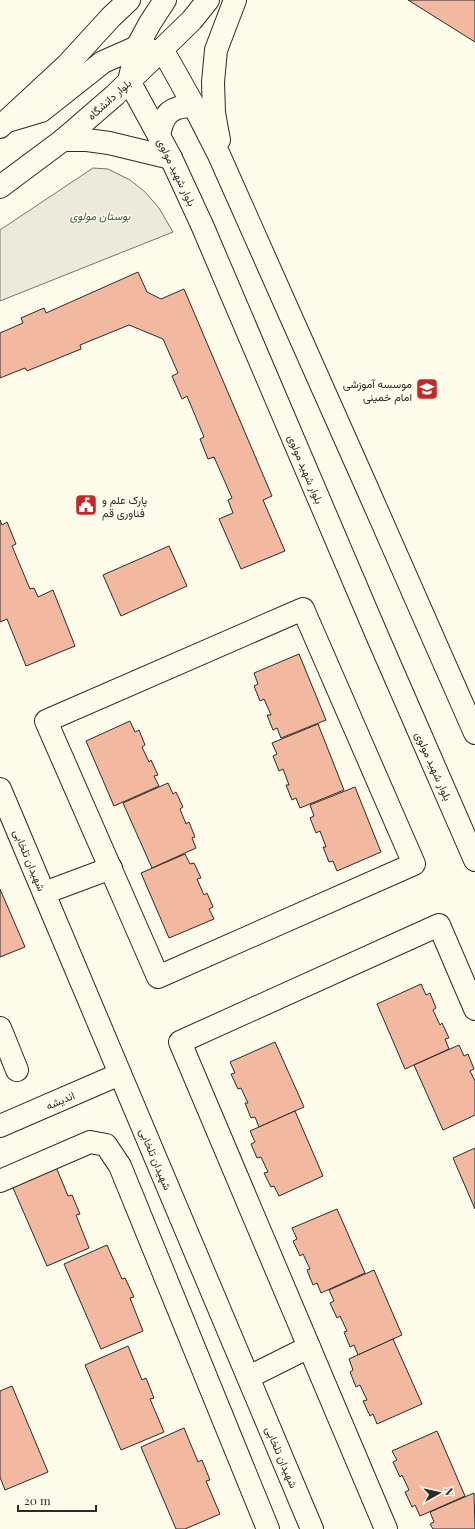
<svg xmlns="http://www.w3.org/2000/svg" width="475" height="1529" viewBox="0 0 475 1529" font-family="'Playfair Display',Vazirmatn,serif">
  <rect width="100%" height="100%" fill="#fdfbea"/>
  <polygon fill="#ecebdb" stroke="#74746e" points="93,168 108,169 130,180 144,191 159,208 173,232 0,301 0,230"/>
  <g fill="#f2b8a0" stroke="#2b2b2b">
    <polygon points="408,0 475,0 475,42"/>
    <polygon points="138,272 147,292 161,299 184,289 272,496 263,500 285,551 241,569 219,519 233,513 228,500 232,498 214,457 208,459 200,439 204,437 187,396 182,399 172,376 178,373 163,339 129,325 80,345 81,349 27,371 25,368 0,378 0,333 23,323 21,318 44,308 46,313"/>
    <polygon points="0,520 2,525 7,522 16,544 12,546 30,589 34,588 38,597 53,590 75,646 26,666 7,619 0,622"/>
    <polygon points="169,546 187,586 121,616 103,575"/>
    <polygon points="299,654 326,720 281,738 277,728 273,730 267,715 271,715 264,699 260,701 254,686 258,684 254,673"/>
    <polygon points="130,721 135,732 139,730 145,745 142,747 149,762 151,760 158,775 154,776 159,786 114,806 86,741"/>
    <polygon points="318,724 344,790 300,808 296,798 292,800 286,785 289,785 283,769 279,771 273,756 277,754 272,743"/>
    <polygon points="168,783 173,794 176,792 183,807 180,809 186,824 189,822 195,837 192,838 196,848 152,868 123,803"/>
    <polygon points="355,787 381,852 337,871 333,861 329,862 323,847 326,847 320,831 316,833 310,818 314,816 310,805"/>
    <polygon points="185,854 190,864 194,863 201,878 197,879 204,895 207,893 213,907 209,909 214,919 169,938 141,873"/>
    <polygon points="0,889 25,947 0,957"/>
    <polygon points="421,984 426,995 430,993 436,1008 433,1010 440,1025 442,1023 449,1038 445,1039 449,1049 405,1069 377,1004"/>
    <polygon points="275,1042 304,1107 259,1127 255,1117 251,1118 245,1103 248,1103 241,1088 238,1089 231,1074 235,1073 230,1062"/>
    <polygon points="459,1045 464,1056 468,1054 474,1069 470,1071 475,1081 475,1115 443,1130 414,1065"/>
    <polygon points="295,1111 323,1176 279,1196 274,1186 271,1187 264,1173 268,1172 261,1157 257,1158 251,1144 255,1142 250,1131"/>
    <polygon points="475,1148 475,1209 453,1158"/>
    <polygon points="54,1162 68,1196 72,1195 80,1214 76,1215 89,1248 47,1266 10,1181"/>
    <polygon points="337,1209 365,1273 321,1293 317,1283 313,1285 307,1270 310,1269 303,1254 300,1256 293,1241 297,1239 292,1228"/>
    <polygon points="107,1245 122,1279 125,1278 134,1297 130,1298 143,1331 101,1349 64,1264"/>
    <polygon points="374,1270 402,1335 358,1355 354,1345 350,1347 344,1332 347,1331 340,1316 337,1318 330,1303 334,1301 329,1290"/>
    <polygon points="393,1339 422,1404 377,1424 373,1414 370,1416 363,1401 367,1400 360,1385 356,1387 350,1372 353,1370 349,1359"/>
    <polygon points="128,1346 142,1380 146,1378 154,1398 150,1399 164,1432 121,1450 85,1365"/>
    <polygon points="12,1386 48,1472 5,1490 0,1477 0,1391"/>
    <polygon points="184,1428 198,1462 202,1460 210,1480 206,1481 220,1514 185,1529 176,1529 141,1447"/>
    <polygon points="437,1431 465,1496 420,1516 415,1505 412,1507 405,1492 409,1490 402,1475 400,1477 393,1462 397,1460 392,1451"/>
    <polygon points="474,1493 475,1529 433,1529 430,1524 434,1522 430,1512"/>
  </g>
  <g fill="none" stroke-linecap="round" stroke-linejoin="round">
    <g stroke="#2b2b2b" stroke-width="24">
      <g id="minor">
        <polygon points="303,609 414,864 158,977 46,721"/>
        <polyline points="44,893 111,868"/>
        <polyline points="0,1028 17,1070"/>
        <polyline points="0,1181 90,1142 106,1145 120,1166 268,1529"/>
        <polyline points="249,1377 309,1347"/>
        <polyline points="386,1529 180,1042 439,925 475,1009"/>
      </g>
    </g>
    <g stroke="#2b2b2b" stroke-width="24">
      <g id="tertiary">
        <polyline points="0,789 312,1529"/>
        <polyline points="0,1126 120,1074"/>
      </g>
    </g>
    <g stroke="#2b2b2b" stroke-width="24">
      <g id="secondary">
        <polyline points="165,0 150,23 137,47 129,81 171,158 202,225 376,633 475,860"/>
        <polyline points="162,49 194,106 219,155 364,481 475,733"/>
        <polyline points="11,120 41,111 103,62 137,47 147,48"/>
        <polyline points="0,127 68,64 111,17 129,0"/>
        <path d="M159 136C163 113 171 106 194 106"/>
        <polyline points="63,140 87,140 109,143 171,158"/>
        <polyline points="219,140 214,113 213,82 216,50 235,0"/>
        <polyline points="0,187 63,140 115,95 192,20 208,0"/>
      </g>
    </g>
    <use href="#minor" stroke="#fdfbea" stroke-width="22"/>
    <use href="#tertiary" stroke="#fdfbea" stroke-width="22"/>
    <use href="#secondary" stroke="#fdfbea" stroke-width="22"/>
  </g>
  <defs>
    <g id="university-square" transform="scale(1.15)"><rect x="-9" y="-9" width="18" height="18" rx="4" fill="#c62828" stroke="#fdfbea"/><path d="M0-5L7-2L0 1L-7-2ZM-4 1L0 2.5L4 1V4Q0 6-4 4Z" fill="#fff"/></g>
    <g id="civic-square" transform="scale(1.15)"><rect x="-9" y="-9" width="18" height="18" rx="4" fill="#c62828" stroke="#fdfbea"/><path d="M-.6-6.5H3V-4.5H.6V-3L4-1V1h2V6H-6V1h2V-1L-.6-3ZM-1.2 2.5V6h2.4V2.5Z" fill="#fff"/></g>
  </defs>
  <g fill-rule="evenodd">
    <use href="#university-square" x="427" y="389"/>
    <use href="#civic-square" x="86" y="505"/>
  </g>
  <g text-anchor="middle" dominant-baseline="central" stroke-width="3" stroke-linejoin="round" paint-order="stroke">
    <g font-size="11" fill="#2b2b2b" stroke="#fdfbea">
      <text transform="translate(109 99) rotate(-42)">بلوار دانشگاه</text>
      <text transform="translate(177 172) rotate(64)">بلوار شهید مولوی</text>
      <text transform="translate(306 469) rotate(67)">بلوار شهید مولوی</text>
      <text transform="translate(434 766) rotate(66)">بلوار شهید مولوی</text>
      <text transform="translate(30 860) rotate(67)">شهیدان تلخابی</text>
      <text transform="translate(60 1100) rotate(-23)">انديشه</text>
      <text transform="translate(156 1159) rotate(67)">شهیدان تلخابی</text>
      <text transform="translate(282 1457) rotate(67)">شهیدان تلخابی</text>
    </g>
    <g font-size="11" font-style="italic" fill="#34623c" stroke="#fdfbea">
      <text x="100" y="215">بوستان مولوی</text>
    </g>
    <g font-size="11" fill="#2b2b2b" stroke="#fdfbea" text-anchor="end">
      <text x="412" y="383">موسسه آموزشی<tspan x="412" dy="13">امام خمینی</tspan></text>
      <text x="102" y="499" text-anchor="start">پارک علم و<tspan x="102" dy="13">فناوری قم</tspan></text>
    </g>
  </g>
  <g transform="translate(439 1493) rotate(82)" stroke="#fdfbea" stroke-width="3" paint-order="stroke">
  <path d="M0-3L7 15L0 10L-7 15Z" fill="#2b2b2b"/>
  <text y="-6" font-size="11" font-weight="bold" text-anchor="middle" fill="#2b2b2b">N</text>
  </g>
  <path d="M18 1505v6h78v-6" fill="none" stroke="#2b2b2b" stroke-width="2"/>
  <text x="24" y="1505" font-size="12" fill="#2b2b2b" stroke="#fdfbea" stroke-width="3" paint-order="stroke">20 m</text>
</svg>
